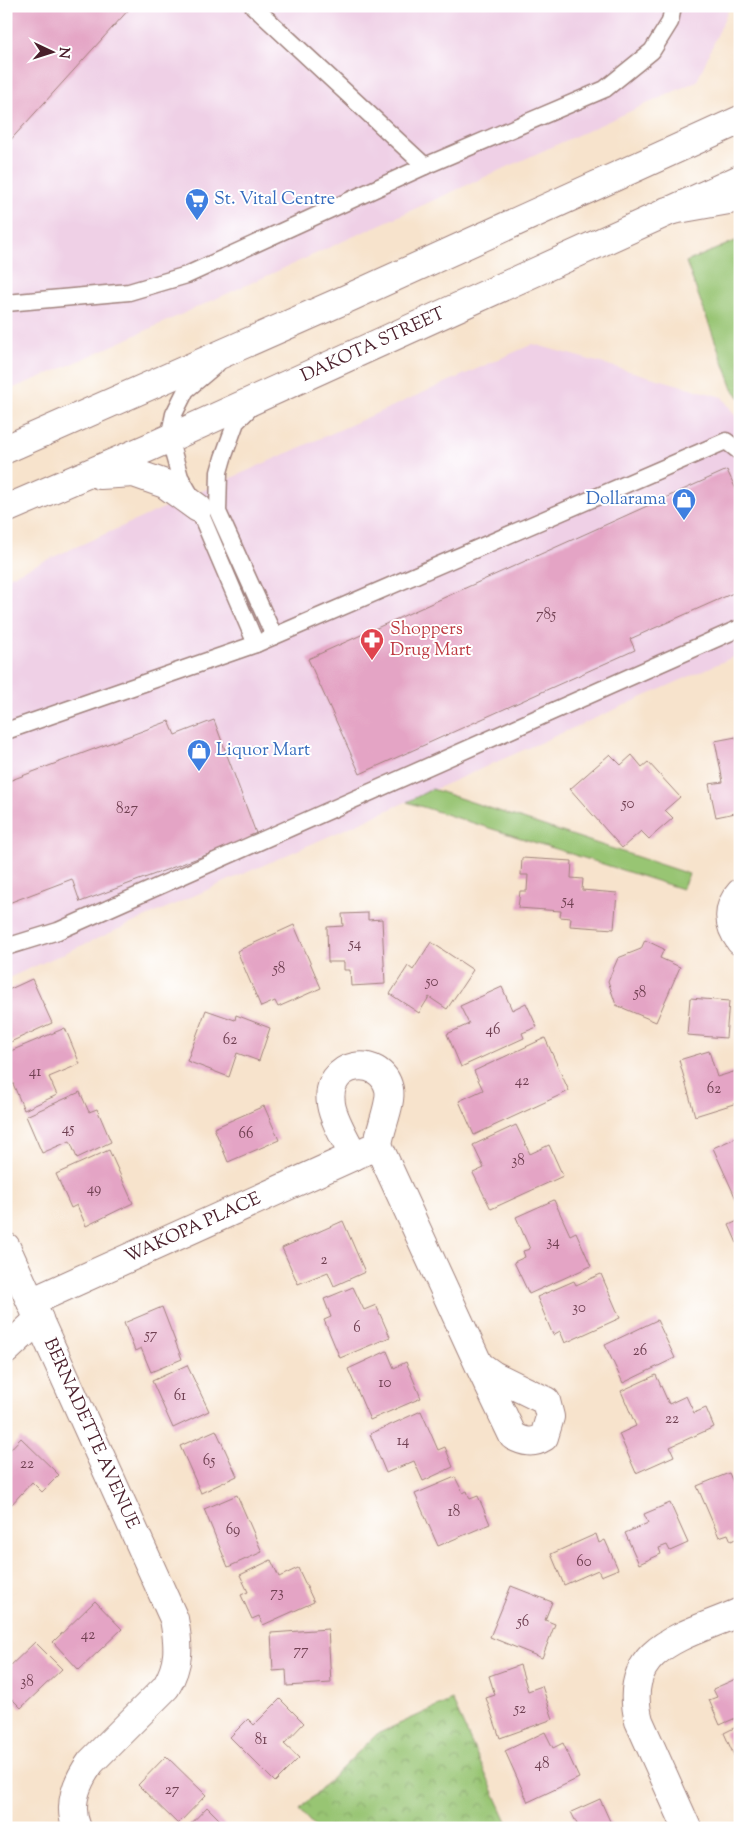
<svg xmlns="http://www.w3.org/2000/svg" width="746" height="1834" viewBox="0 0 746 1834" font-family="'Sorts Mill Goudy',serif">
  <defs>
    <pattern id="park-crowns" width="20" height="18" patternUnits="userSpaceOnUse" patternTransform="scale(1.25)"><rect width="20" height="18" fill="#98c573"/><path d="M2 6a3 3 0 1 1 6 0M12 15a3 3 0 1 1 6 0" fill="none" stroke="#7e9f5f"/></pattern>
  </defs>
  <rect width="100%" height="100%" fill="#fff"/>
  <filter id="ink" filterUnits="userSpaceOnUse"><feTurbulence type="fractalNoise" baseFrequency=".02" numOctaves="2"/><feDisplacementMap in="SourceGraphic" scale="10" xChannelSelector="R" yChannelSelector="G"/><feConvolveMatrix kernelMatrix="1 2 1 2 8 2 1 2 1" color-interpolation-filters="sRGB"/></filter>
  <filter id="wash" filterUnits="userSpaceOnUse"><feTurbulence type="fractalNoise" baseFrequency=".0096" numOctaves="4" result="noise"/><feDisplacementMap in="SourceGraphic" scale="20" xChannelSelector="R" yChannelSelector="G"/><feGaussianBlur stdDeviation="1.12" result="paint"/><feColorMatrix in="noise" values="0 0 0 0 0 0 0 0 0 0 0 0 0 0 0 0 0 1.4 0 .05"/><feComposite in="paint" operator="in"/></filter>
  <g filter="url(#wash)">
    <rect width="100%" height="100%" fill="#f7e3cc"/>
    <g fill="#efd0e6">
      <polygon points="6,6 730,6 697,81 63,368 6,391"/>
      <polygon points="533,344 722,397 740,422 740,654 6,979 6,578"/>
    </g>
    <g fill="#98c573" stroke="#71724f">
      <polygon points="740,239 740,398 733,389 686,262"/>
      <polygon points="432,789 689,874 682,889 407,802"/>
    </g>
    <polygon fill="url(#park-crowns)" stroke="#71724f" points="452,1700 510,1828 316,1828 299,1810 377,1734"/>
    <g id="blocks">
      <g fill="#e4a4c5">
        <polygon points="6,6 132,6 6,145"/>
        <polygon points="727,470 740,498 740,590 630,639 635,650 360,774 308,659"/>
        <polygon points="214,720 257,836 80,902 72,879 6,904 6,782 169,721 175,735"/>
        <polygon points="736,737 737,741 740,740 740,812 716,817 709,784 723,782 715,741"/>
        <polygon points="610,754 621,765 632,755 642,767 648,762 680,797 665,810 673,818 649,839 641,831 622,848 570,789"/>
        <polygon points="522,858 572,861 571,878 583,879 582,890 617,893 614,929 570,926 571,918 560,917 561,911 518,908 520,891 527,891 528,875 521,875"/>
        <polygon points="368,913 368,920 382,919 385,984 351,986 350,970 344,970 344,962 328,962 327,927 343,926 342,914"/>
        <polygon points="294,925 321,988 278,1007 275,1001 261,1007 237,951"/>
        <polygon points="645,940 664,949 660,958 680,967 656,1022 616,1005 608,981 618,958 641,949"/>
        <polygon points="431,942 473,970 447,1009 429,997 419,1013 390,994 408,966 413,970"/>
        <polygon points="32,979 52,1023 6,1044 6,991"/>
        <polygon points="502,987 512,1010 526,1003 537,1027 522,1033 524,1038 461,1067 447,1034 469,1024 460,1006"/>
        <polygon points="690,998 729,1001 726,1038 687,1035"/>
        <polygon points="206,1010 235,1020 236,1015 270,1028 259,1061 237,1053 229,1077 187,1061"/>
        <polygon points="65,1028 80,1064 49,1077 57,1095 24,1110 6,1067 6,1053"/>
        <polygon points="545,1038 569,1091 474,1135 459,1101 483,1090 474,1071"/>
        <polygon points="709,1051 717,1077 740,1070 740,1102 695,1116 679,1060"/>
        <polygon points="80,1092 89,1112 97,1109 111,1142 77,1158 70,1141 42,1153 26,1116"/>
        <polygon points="264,1106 279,1140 228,1162 214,1128"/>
        <polygon points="516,1125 530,1154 549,1145 563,1176 491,1209 473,1173 484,1168 473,1145"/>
        <polygon points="740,1136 740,1199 737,1201 713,1148"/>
        <polygon points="109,1150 133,1203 86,1226 77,1205 71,1208 56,1174"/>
        <polygon points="554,1200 570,1235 576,1232 591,1266 529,1294 514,1262 525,1257 523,1251 530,1249 516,1217"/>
        <polygon points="740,1220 740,1250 729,1225"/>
        <polygon points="343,1221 365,1272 334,1286 328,1272 298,1284 282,1248"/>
        <polygon points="601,1274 620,1318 565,1343 560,1331 553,1335 537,1297 574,1281 576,1285"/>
        <polygon points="353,1287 364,1310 376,1305 390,1337 340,1358 324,1320 331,1317 324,1299"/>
        <polygon points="162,1307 182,1359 151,1372 141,1348 135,1351 124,1323"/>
        <polygon points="657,1320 675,1358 623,1383 605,1345"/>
        <polygon points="387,1351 394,1368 406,1362 421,1398 370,1420 348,1369"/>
        <polygon points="187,1365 209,1411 173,1428 152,1381"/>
        <polygon points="656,1375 669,1404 686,1396 694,1413 706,1408 714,1427 670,1447 674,1456 636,1473 619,1434 636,1426 621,1391"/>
        <polygon points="421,1411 438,1450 445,1447 453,1467 423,1481 414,1461 386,1473 370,1434"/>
        <polygon points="216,1430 237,1476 201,1493 180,1446"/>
        <polygon points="21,1438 59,1475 42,1492 32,1482 11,1505 6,1500 6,1454"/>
        <polygon points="729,1473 740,1498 740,1537 731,1541 728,1534 719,1537 697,1486"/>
        <polygon points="455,1477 463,1493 467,1491 470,1499 478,1496 490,1524 438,1546 415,1494"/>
        <polygon points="237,1495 262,1552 228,1567 204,1509"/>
        <polygon points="670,1503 688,1543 670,1551 667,1545 659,1548 661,1554 639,1564 625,1533 648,1523 644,1514"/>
        <polygon points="596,1534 599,1543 605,1540 618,1569 601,1576 598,1570 564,1585 551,1554"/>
        <polygon points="271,1560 279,1577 298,1568 314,1602 263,1625 259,1616 252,1619 241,1595 248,1592 240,1575"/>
        <polygon points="511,1586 552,1602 545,1620 555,1624 542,1658 490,1637"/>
        <polygon points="95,1601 122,1629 79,1670 53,1642"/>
        <polygon points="328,1629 331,1683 287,1686 286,1670 273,1671 271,1633"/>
        <polygon points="35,1642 62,1669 21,1708 6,1693 6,1670"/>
        <polygon points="520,1665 528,1691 542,1686 553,1719 500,1738 486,1698 495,1695 489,1676"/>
        <polygon points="740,1677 740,1716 720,1725 709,1700 717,1697 713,1689"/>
        <polygon points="280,1699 304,1723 284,1744 299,1758 275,1782 230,1737 248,1719 254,1725"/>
        <polygon points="740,1725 740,1769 724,1733"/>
        <polygon points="545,1732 553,1748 563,1743 579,1778 528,1802 505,1751"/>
        <polygon points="166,1756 206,1795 178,1824 138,1785"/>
        <polygon points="600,1799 613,1828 574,1828 578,1826 571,1812"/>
        <polygon points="207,1807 228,1828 187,1828"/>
      </g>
    </g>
  </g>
  <g filter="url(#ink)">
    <use href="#blocks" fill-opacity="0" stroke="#a0817c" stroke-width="1"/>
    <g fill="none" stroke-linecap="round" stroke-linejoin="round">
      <g stroke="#a0817c" stroke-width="19">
        <g id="service">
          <polyline points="253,6 425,166"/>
          <polyline points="6,303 129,292 187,275 425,166 605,89 652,51 670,22 673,6"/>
          <polyline points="217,364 186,390 174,414 169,438 180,477 198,508 256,644"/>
          <polyline points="251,407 236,422 223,458 219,472 218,512 274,636"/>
          <polyline points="6,731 256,644 726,441 740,452"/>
          <polyline points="6,947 58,931 740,628"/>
        </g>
      </g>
      <g stroke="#a0817c" stroke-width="30">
        <g id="minor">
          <path d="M740 893C726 908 728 925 740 941"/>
          <path d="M354 1156C347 1142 333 1119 331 1104 324 1061 381 1053 389 1089 392 1103 380 1128 378 1145"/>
          <path id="s1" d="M6 1247 174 1619C179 1645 180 1664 166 1687L91 1762C77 1781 67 1805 77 1828"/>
          <path id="s2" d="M31 1302 378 1145 479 1365 493 1375 546 1401 550 1417 544 1437C533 1444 524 1442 513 1436L479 1365"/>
          <polyline points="6,1350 39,1319"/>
          <path d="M687 1828 639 1721C620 1646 686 1636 740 1612"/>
        </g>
      </g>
      <g stroke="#a0817c" stroke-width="30">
        <g id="secondary">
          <polyline points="6,449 344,300 740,120"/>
          <polyline points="100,475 134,473 165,484 198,508"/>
          <path id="s3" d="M6 509 150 447 740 179"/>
        </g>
      </g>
      <g stroke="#a0817c" stroke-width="30">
        <polyline id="primary" points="667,211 740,198"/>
      </g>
      <use href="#service" stroke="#fff" stroke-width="16"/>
      <use href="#minor" stroke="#fff" stroke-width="28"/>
      <use href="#secondary" stroke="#fff" stroke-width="28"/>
      <use href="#primary" stroke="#fff" stroke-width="28"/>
    </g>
  </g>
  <defs>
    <g id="supermarket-pin" transform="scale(1.25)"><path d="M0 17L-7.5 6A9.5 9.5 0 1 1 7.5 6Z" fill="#3f7fe0" stroke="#fff"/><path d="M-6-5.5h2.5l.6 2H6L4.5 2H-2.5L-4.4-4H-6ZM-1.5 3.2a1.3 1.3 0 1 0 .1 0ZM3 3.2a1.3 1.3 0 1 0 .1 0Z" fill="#fff"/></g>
    <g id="shop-pin" transform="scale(1.25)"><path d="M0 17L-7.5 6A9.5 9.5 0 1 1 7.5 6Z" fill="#3f7fe0" stroke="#fff"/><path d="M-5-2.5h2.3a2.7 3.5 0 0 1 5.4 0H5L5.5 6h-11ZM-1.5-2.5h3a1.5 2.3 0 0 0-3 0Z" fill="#fff"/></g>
    <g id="pharmacy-pin" transform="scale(1.25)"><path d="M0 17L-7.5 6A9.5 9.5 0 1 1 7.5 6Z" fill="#e0444e" stroke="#fff"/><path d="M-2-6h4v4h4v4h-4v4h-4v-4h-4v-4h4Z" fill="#fff"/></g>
  </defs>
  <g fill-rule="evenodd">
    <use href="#supermarket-pin" x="197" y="200"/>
    <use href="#shop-pin" x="684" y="500"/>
    <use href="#pharmacy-pin" x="372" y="640"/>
    <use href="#shop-pin" x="199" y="751"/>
  </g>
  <g text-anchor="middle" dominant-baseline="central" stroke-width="4" stroke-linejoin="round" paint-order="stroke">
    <g font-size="15" fill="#704052">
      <text x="546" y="615">785</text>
      <text x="628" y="804">50</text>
      <text x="127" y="809">827</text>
      <text x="568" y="901">54</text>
      <text x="355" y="944">54</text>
      <text x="279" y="969">58</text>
      <text x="432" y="982">50</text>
      <text x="640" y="993">58</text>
      <text x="493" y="1030">46</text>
      <text x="230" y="1040">62</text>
      <text x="35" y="1072">41</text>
      <text x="522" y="1081">42</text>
      <text x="714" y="1089">62</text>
      <text x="68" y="1129">45</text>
      <text x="246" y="1134">66</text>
      <text x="518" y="1161">38</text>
      <text x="94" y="1189">49</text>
      <text x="553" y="1242">34</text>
      <text x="324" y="1260">2</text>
      <text x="579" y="1308">30</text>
      <text x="357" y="1328">6</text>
      <text x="151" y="1335">57</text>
      <text x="640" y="1351">26</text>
      <text x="385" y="1383">10</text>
      <text x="180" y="1396">61</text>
      <text x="672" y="1419">22</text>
      <text x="403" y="1441">14</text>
      <text x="209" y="1461">65</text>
      <text x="27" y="1464">22</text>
      <text x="454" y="1512">18</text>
      <text x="233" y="1530">69</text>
      <text x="584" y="1562">60</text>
      <text x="277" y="1593">73</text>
      <text x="523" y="1622">56</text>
      <text x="88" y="1635">42</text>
      <text x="301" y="1651">77</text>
      <text x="27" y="1682">38</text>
      <text x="520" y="1709">52</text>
      <text x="261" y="1740">81</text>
      <text x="542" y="1764">48</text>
      <text x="172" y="1790">27</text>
    </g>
    <g font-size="18" fill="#366cbe" stroke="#fff" text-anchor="start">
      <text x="214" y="200">St. Vital Centre</text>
      <text x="666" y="500" text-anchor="end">Dollarama</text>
      <text x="216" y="751">Liquor Mart</text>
    </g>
    <g font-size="18" fill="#4a1f2b" stroke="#fff">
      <text stroke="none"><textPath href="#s3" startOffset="402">DAKOTA STREET</textPath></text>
      <text stroke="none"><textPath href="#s2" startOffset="178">WAKOPA PLACE</textPath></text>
      <text stroke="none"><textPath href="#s1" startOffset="205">BERNADETTE AVENUE</textPath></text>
    </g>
    <g font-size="18" fill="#be3a42" stroke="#fff" text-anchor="start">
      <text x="390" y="630">Shoppers<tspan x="390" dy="21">Drug Mart</tspan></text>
    </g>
  </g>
  <rect width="746" height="1834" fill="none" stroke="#fff" stroke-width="25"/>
  <g transform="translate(52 52) rotate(94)" stroke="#ffffff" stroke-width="4" paint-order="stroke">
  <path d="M0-4L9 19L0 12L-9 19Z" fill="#4a1f2b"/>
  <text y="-8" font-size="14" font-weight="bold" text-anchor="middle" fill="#4a1f2b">N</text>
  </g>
</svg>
